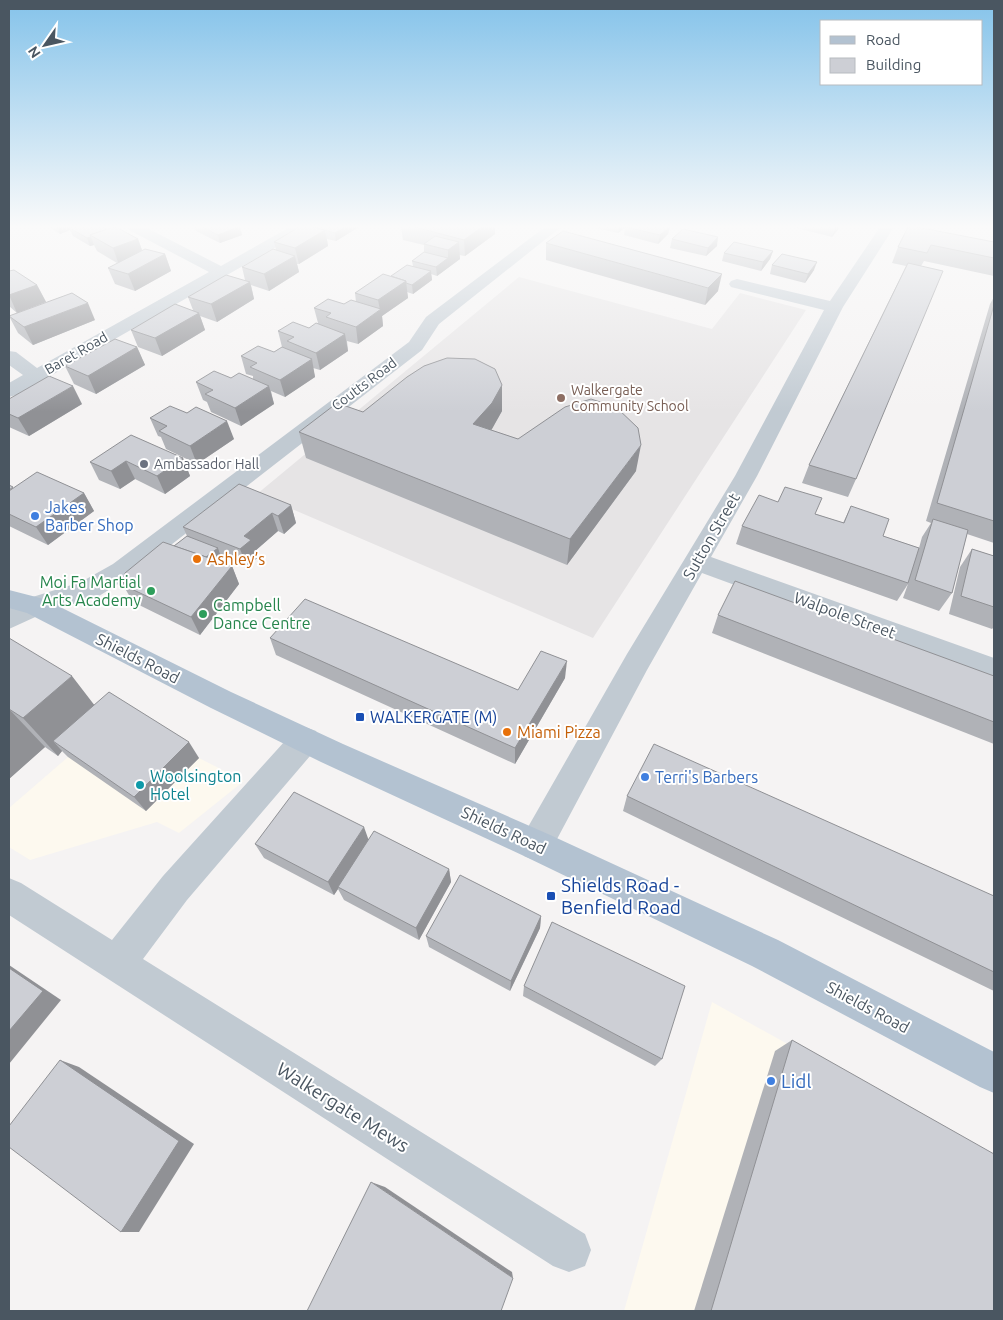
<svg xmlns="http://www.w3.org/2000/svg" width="1003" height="1320" viewBox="0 0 1003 1320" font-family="Ubuntu,sans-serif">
  <rect width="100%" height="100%" fill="#f5f3f3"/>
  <g fill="#fdf9ef">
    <polygon points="68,757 199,758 244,781 179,833 157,822 30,860 9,847 9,808"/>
    <polygon points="712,1002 994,1159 994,1311 624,1311"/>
  </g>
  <polygon fill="#e6e4e5" points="519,277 712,329 740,293 806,310 593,638 257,494"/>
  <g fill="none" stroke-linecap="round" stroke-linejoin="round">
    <g fill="#c1cad2" fill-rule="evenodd">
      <polygon points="127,227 145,227 221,266 290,227 308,227 306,230 43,380 16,395 9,397 9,383 23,375 9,365 9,351 16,352 37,368 209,272 129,230"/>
      <polygon points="545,227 561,227 439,324 422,350 131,576 99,596 44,613 9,629 9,608 26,599 81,582 113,564 409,342 426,317"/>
      <polygon points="880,227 894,227 843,307 757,476 711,557 994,658 994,680 702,573 647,670 548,856 536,861 524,856 520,845 524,834 627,654 735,476 824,310 731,287 729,284 731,281 737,279 830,301"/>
      <polygon points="305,727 316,731 320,740 316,749 187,900 143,959 585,1234 591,1250 585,1266 569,1272 553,1266 9,915 9,878 21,883 112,940 163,876 294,731"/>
    </g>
    <polygon fill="#b3c2d1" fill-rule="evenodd" points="9,590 44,599 231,692 343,744 548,834 778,940 994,1052 994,1093 980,1087 752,966 524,856 321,762 211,708 27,613 9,608"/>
  </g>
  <g fill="#b0b2b7">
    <polygon points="49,227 103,227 107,229 138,239 142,250 165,254 171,271 135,291 115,284 108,268 117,263 97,251 94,245 90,246 73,236 70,230 60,234"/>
    <polygon points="194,227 240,227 242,235 220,243 196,231"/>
    <polygon points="299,227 359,227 336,241 327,239 328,246 299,264 297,264 299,272 269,291 251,285 254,299 217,322 200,316 205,330 162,356 138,347 131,330 193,310 188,297 245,280 242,267 276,250 274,242"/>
    <polygon points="401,227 495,227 495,234 465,256 459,255 460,259 437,276 431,274 432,280 413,294 407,292 408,298 382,316 383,326 358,344 347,341 348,351 320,370 313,368 315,377 285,397 271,391 274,404 241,426 211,412 207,402 203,400 196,382 231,378 253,379 253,376 246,374 241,356 274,352 282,347 278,331 309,328 318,323 314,308 344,304 356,302 355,293 413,266 412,261 424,252 424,245 403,240"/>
    <polygon points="596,227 670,227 668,234 658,244 624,235 625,228 618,233 596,228"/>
    <polygon points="793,227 840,227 832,237"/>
    <polygon points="908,227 994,242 994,276 924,261 921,266 856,479 848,497 802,483 809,465 906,266 892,263 898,247"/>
    <polygon points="672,239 717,246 706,256 670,248"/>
    <polygon points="546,243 718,291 705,305 546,260"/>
    <polygon points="773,251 770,259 761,271 722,261 724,253"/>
    <polygon points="772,265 814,270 805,283 770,274"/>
    <polygon points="9,271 37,285 46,302 17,313 9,306"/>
    <polygon points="994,297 994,543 967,534 952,593 939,611 903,598 908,584 897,601 736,544 742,526 816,514 843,523 851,506 883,536 919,548 922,537 931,523 926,521 990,304"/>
    <polygon points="9,316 95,320 33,345 18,333"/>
    <polygon points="137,347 145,365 96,394 74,384 65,366"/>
    <polygon points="9,399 82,404 29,436 9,427"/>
    <polygon points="502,411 491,430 518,439 636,471 567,565 306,458 299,432 363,412"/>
    <polygon points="150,418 234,439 197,464 166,449 161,437 158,436"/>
    <polygon points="183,458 190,476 165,494 135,479 120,489 99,480 90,462"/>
    <polygon points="9,485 13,488 84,493 94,511 48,545 9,526"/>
    <polygon points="291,505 296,523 284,534 278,531 255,551 257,558 247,567 221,557 216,561 232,566 239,584 200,635 133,602 123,585 187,536 183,527"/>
    <polygon points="972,549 994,556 994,627 992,629 949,614 960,567"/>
    <polygon points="718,615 994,676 994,744 712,633"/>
    <polygon points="9,638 94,705 199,758 146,811 68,757 62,751 58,756 45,747 9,779"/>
    <polygon points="270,638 518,690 565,678 515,764 276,655"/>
    <polygon points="627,796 994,896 994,991 623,811"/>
    <polygon points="369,839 449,869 451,882 419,940 344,900 338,889 334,895 264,858 255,844"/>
    <polygon points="541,916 540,928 510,991 429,947 426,936"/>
    <polygon points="524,986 662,1059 655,1066 523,996"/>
    <polygon points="792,1040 994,1311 694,1311 775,1051"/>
  </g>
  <g fill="#909195">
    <polygon points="57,227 79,227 70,228 70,230 60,234"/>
    <polygon points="238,227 240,227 242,235 220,243 218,235"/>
    <polygon points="345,227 359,227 336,241 335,233"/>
    <polygon points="482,227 495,227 495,234 465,256 464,240"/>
    <polygon points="619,227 626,227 618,233"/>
    <polygon points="669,227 670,227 668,234 658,244 660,235"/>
    <polygon points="836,227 840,227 832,237 835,228"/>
    <polygon points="325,230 328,246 299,264 295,248"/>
    <polygon points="91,237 94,245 90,246 87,238"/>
    <polygon points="718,237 717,246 706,256 708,248"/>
    <polygon points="138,239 144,256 119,265 113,248"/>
    <polygon points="459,242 460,259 437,276 436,267 448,258 448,250"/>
    <polygon points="773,251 770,259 761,271 763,262"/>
    <polygon points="165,254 171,271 135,291 128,274"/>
    <polygon points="295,256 299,272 269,291 264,274"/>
    <polygon points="817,262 814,270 805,283 808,274"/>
    <polygon points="431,271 432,280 413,294 412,285"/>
    <polygon points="722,274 718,291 705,305 708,288"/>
    <polygon points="406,281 408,298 382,316 383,326 358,344 356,327 380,310 378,300"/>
    <polygon points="250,282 254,299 217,322 211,304"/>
    <polygon points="37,285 46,302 17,313 9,295"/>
    <polygon points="88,303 95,320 33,345 24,327"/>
    <polygon points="199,313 205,330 162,356 155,338"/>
    <polygon points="345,334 348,351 320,370 316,353"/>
    <polygon points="137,347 145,365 96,394 88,376"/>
    <polygon points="312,359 315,377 285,397 280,380"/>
    <polygon points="502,385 502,411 492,429 474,450 473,424"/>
    <polygon points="73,386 82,404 29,436 18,418"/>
    <polygon points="269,386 274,404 241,426 235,408"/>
    <polygon points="227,421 234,439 197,464 190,446"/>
    <polygon points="641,445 636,471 567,565 570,539"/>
    <polygon points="183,458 190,476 165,494 157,476"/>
    <polygon points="126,461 135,479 120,489 111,471"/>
    <polygon points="84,493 94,511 48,545 36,527"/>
    <polygon points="291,505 296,523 284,534 278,516"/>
    <polygon points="272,513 278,531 255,551 257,558 247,567 240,549 244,536"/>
    <polygon points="218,548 221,557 204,571 200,562"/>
    <polygon points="232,566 239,584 200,635 191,617"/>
    <polygon points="567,661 565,678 515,764 515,748"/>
    <polygon points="72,676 102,715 53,741 62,751 58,756 23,718"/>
    <polygon points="9,709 45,747 9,779"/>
    <polygon points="189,742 199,758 146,811 134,797"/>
    <polygon points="364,827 369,841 338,887 338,889 334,895 328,882"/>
    <polygon points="449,869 451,882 419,940 416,928"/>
    <polygon points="541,916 540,928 510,991 511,981"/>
    <polygon points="9,965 61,1000 9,1064"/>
    <polygon points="60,1060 79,1067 194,1144 139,1232 121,1232"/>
    <polygon points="371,1182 385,1187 512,1272 513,1278"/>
  </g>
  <g fill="#cdcfd5" stroke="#909195">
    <polygon points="73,227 103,227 107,229 90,235 91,237 87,238 70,228"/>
    <polygon points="114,227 116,227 138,239 113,248 90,235"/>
    <polygon points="202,227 238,227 218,235"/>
    <polygon points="299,227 313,227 325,230 295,248 274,242"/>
    <polygon points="314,227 345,227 335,233"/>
    <polygon points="415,227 482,227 464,240"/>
    <polygon points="625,227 669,227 660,235"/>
    <polygon points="908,227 917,227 994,242 994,258 931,245 927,253 898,247"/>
    <polygon points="683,229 718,237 708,248 672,239"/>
    <polygon points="563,231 722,274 708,288 546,243"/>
    <polygon points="435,236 459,242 448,250 424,244"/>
    <polygon points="734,242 773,251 763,262 724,253"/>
    <polygon points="145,249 165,254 128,274 108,268"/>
    <polygon points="273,249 295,256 264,274 242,267"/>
    <polygon points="424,252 448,258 436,267 412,261"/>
    <polygon points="782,254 817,262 808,274 772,265"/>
    <polygon points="908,263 943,271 856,479 809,465"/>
    <polygon points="407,265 431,271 412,285 406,283 406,281 391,276"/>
    <polygon points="14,270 37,285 9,295 9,271"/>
    <polygon points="383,274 406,281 378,300 355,293"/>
    <polygon points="226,275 250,282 211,304 188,297"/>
    <polygon points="72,293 88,303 24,327 9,316"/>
    <polygon points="328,299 344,304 351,300 381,309 356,327 326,317 331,313 314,308"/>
    <polygon points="175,304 199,313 155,338 131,330"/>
    <polygon points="994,305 994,521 937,503"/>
    <polygon points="293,322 309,328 316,323 345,334 316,353 287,341 294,337 278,331"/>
    <polygon points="115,339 137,347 88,376 65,366"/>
    <polygon points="258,346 274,352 282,347 312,359 280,380 250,367 257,363 241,356"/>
    <polygon points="447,358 475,359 495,369 502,385 492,403 473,424 518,439 565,407 591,399 616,407 638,428 641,445 570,539 299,432 337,403 363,412 407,377 424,366"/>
    <polygon points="214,371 231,378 239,373 269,386 235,408 205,394 213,390 196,382"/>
    <polygon points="49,376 73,386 18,418 9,414 9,399"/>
    <polygon points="170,406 187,413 196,407 227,421 190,446 159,431 167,426 150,418"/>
    <polygon points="131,435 183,458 157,476 126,461 111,471 90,462"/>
    <polygon points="37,472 84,493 36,527 9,514 9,491"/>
    <polygon points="239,484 291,505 278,516 272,513 244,536 251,540 240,549 183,527"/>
    <polygon points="9,485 13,487 9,490"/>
    <polygon points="785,487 822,498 815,514 844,523 851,506 889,519 883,536 919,548 908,583 742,526 759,495 778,502"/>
    <polygon points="933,519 968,530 952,593 915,580"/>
    <polygon points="187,536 218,548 206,557 174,546"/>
    <polygon points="163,542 232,566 191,617 123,585 125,573"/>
    <polygon points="972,549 994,556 994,607 961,596"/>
    <polygon points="735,581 994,676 994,722 718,615"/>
    <polygon points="305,599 518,690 541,651 567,661 515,748 270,638"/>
    <polygon points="9,638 72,676 23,718 9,709"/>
    <polygon points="109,692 189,742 134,797 53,741"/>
    <polygon points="654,744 994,896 994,972 627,796"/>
    <polygon points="294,792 364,827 328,882 255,844"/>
    <polygon points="374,831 449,869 416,928 338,887"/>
    <polygon points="460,875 541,916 511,981 426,936"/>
    <polygon points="552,922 685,986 662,1059 524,986"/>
    <polygon points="9,968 43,991 9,1031"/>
    <polygon points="792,1040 994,1154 994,1311 711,1311"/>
    <polygon points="60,1060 179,1141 121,1232 9,1147 9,1126"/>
    <polygon points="371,1182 513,1278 501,1311 307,1311"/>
  </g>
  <linearGradient id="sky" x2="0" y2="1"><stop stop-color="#85c3ea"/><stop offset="0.55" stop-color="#fafafa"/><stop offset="1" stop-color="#fafafa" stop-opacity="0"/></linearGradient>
  <rect width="1003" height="412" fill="url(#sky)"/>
  <circle fill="#8d6e63" stroke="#fff" stroke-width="2" cx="561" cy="398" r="5"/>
  <circle fill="#6b7280" stroke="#fff" stroke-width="2" cx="144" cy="464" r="5"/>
  <g fill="#3f7fe0" stroke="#fff" stroke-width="2">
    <circle cx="35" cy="516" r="5"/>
    <circle cx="645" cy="777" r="5"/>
    <circle cx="771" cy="1081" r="5"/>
  </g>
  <g fill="#e8710a" stroke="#fff" stroke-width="2">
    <circle cx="197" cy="559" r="5"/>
    <circle cx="507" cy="732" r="5"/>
  </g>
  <g fill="#2e9e5b" stroke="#fff" stroke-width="2">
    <circle cx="151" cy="591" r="5"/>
    <circle cx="203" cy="614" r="5"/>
  </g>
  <g fill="#1a4fb4" stroke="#fff" stroke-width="2">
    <rect x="355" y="712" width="10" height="10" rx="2.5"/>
    <rect x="546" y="891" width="10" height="10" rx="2.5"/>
  </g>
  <circle fill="#0f9aa8" stroke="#fff" stroke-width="2" cx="140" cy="785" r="5"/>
  <g text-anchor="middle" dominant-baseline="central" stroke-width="4" stroke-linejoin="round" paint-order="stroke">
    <g font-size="14" fill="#4a5661" stroke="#fff">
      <text transform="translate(76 353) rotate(-30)">Baret Road</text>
      <text transform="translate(364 384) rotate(-37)">Coutts Road</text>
    </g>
    <g font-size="14" fill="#785e54" stroke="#fff" text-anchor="start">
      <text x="571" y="390">Walkergate<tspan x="571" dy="16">Community School</tspan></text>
    </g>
    <g font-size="14" fill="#5b616d" stroke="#fff" text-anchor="start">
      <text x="154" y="464">Ambassador Hall</text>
    </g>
    <g font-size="16" fill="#366cbe" stroke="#fff" text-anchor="start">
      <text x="45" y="507">Jakes<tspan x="45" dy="18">Barber Shop</tspan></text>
      <text x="655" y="777">Terri's Barbers</text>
    </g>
    <g font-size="16" fill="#4a5661" stroke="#fff">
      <text transform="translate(711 536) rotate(-60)">Sutton Street</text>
      <text transform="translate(845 615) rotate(20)">Walpole Street</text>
      <text transform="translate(138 658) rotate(27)">Shields Road</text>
      <text transform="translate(504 830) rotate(25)">Shields Road</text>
      <text transform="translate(868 1007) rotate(28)">Shields Road</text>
    </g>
    <g font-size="16" fill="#c56008" stroke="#fff" text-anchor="start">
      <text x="207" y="559">Ashley’s</text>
      <text x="517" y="732">Miami Pizza</text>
    </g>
    <g font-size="16" fill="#27864d" stroke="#fff" text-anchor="end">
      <text x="141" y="582">Moi Fa Martial<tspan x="141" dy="18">Arts Academy</tspan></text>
      <text x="213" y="605" text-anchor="start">Campbell<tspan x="213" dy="18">Dance Centre</tspan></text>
    </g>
    <g font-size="16" fill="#164399" stroke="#fff" text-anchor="start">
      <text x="370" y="717">WALKERGATE (M)</text>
    </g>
    <g font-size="16" fill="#0d838f" stroke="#fff" text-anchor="start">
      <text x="150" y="776">Woolsington<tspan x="150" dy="18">Hotel</tspan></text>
    </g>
    <g font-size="19" fill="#164399" stroke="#fff" text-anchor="start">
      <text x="561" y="885">Shields Road -<tspan x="561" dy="22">Benfield Road</tspan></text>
    </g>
    <g font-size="19" fill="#366cbe" stroke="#fff" text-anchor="start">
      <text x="781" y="1081">Lidl</text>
    </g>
    <g font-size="19" fill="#4a5661" stroke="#fff">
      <text transform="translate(343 1107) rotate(32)">Walkergate Mews</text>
    </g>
  </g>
  <rect width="1003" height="1320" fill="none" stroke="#4a5661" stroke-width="20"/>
  <rect x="820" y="20" width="162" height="65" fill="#ffffff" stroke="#b7bbc0"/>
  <rect x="830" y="36" width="25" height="8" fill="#b3c2d1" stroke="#b7bbc0"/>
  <text x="866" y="45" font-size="15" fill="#4a5661">Road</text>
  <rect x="830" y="58" width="25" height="15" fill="#cdcfd5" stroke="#b7bbc0"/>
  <text x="866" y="70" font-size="15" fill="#4a5661">Building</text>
  <g transform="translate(45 45) rotate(236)" stroke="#ffffff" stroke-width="4" paint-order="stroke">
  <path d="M0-4L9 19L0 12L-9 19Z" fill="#4a5661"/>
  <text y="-8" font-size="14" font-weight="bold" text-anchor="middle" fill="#4a5661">N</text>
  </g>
</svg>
